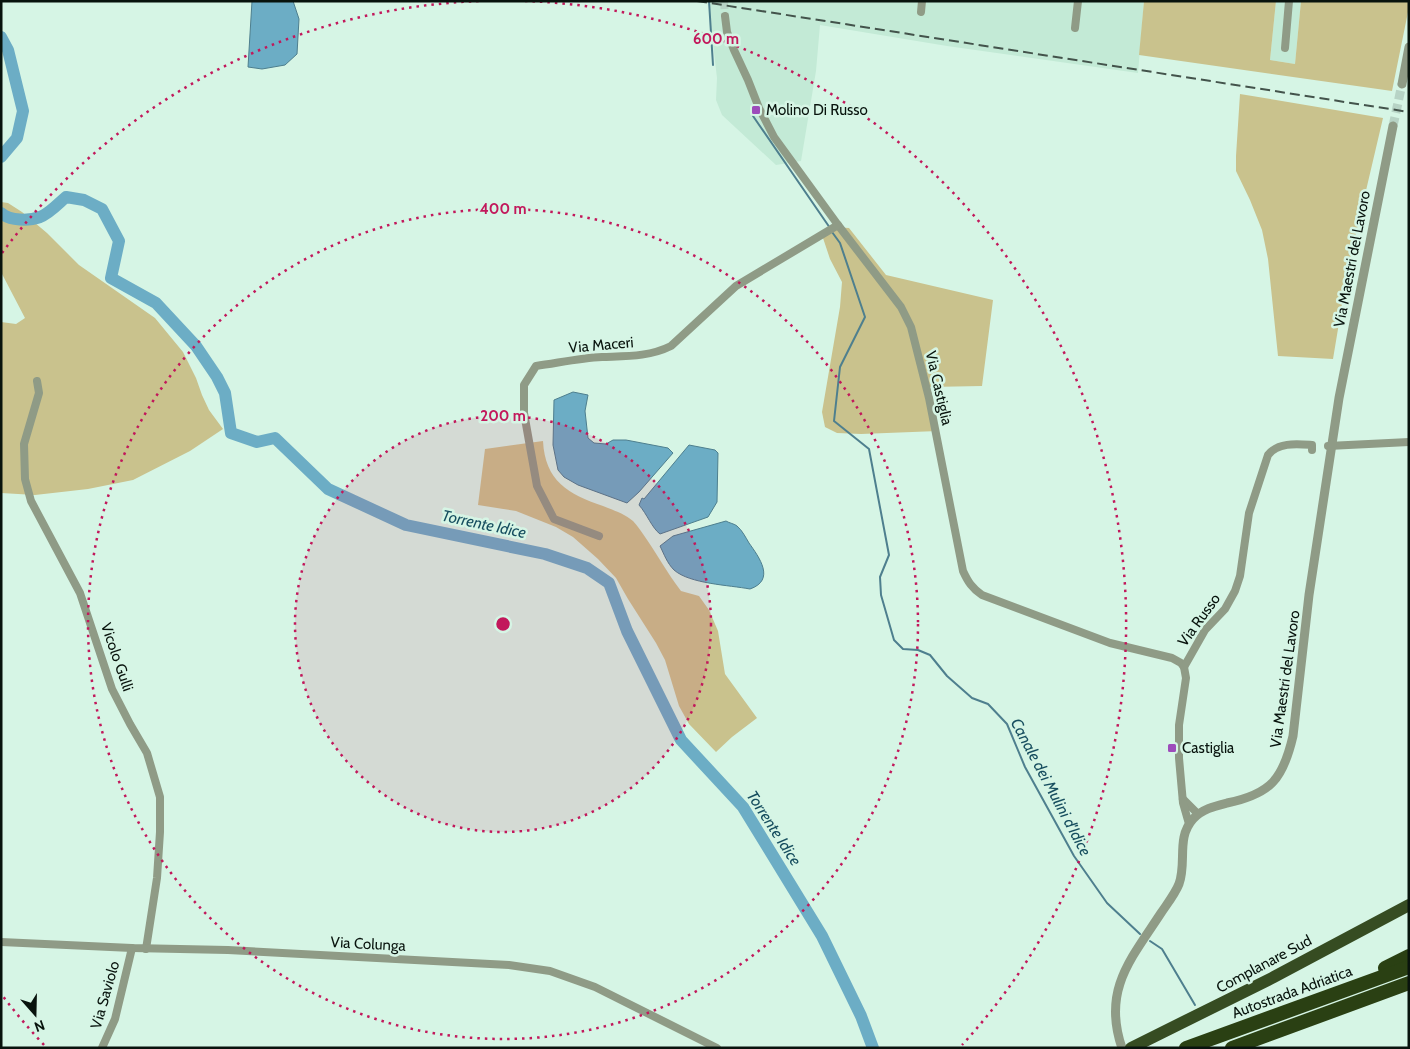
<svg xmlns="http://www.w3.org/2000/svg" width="1410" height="1049" viewBox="0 0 1410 1049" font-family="Cabin,sans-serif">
  <rect width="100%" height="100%" fill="#d6f5e5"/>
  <g fill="#c3ead6">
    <polygon points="708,1 1144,1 1138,73 947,46 820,25 816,71 801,161 776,165 722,115 716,100 717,78"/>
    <polygon points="1276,1 1301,1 1295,64 1270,60"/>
  </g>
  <g fill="#c9c28d">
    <polygon points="1144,1 1276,1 1270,60 1295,64 1301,1 1409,1 1409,7 1392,91 1139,55"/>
    <polygon points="1240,94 1383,118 1349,263 1333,359 1278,356 1268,259 1262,230 1250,200 1236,171 1236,156"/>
    <polygon points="1,202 8,203 22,212 47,233 79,265 155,318 183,352 196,378 202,395 209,410 223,429 190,451 133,480 88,489 35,495 1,493 1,322 16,324 25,318 1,272"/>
    <polygon points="834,227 849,228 886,275 993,300 982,386 929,387 938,431 861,434 837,433 825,427 822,412 840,307 842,282 830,259 822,235"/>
    <path d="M543 441C545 481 568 494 603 506 613 510 625 514 633 521 637 525 640 530 643 534 656 552 667 573 681 591L699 596 709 610 718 631 725 674 757 718 732 737 716 752 689 724 679 706 665 660 656 643 628 599 616 578 598 559 573 537 556 527 516 511 478 505 485 449Z"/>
  </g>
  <g fill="#6cadc5" stroke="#4e7f8e">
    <polygon points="252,1 293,1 299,19 297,54 285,65 262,69 248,67"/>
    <polygon points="573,392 588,395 585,411 588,438 594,443 606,444 613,440 626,440 668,448 673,453 639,492 627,503 578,485 564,477 558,470 553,445 554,400"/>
    <path d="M689 445 715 450 718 453 717 502 708 517 660 534C652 528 647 514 639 505L642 498 644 499Z"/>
    <path d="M726 521C729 523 735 524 737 526 742 530 746 538 749 543 759 557 776 580 750 589 729 585 690 584 674 570 667 563 664 554 660 546L673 536Z"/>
  </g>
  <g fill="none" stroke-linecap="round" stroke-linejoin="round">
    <g stroke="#4e7f8e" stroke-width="2">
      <polyline points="709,1 713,65"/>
      <polyline points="753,116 830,228"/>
      <polyline points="832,232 840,243 865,317 840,367 834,421 869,449 889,555 880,577 881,595 894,640 903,649 918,650 930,655 947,676 972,698 988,704 1007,724 1025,767 1074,856 1107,903 1140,934"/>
      <polyline points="1150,941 1162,949 1195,1005"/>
    </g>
    <g stroke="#6cadc5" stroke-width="12">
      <polyline points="1,37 8,50 23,111 17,138 1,157"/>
      <path d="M1 213C10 221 29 221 40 217 49 214 59 203 66 197L84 200 102 209 119 241 111 278 156 303 196 346 217 377 225 393 231 433 257 442 275 438 328 489 406 525 545 554 587 568 609 583 627 631 681 740 743 807 822 936 861 1016 873 1048"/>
    </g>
    <polyline stroke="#b7d3c5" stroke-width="8" stroke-dasharray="8 4" stroke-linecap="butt" points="724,1 725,16"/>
    <polyline stroke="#b7d3c5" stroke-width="9" stroke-dasharray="9 4.5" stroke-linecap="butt" points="1393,126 1402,84"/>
    <g stroke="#8f9b86" stroke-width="8">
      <polyline points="921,12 922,1"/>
      <path d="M725 16 727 32 734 50 748 80 759 108 774 137 838 225 901 307 911 327 929 398 963 571C968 582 972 588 982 595L1110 643 1172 658 1181 663 1184 667"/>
      <polyline points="1075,28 1078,1"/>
      <polyline points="1285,48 1289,1"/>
      <polyline points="37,381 39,393 24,444 25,479 31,501 80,593 112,689 130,724 147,753 160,797 160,832 157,878 146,949"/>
      <polyline points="1328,446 1409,442"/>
      <path d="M599 536 554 519 537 486 524 413V385L536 366C558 363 580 358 602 357 626 356 649 357 671 346L736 286 838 225"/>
      <polyline points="1183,799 1198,814"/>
      <path d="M1189 824 1183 803 1179 758V725L1186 678 1184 667 1205 630 1225 609 1235 591 1240 576 1249 513 1268 455C1278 442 1297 444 1312 445V450"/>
      <polyline points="1,942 132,948 228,950 509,965 550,971 595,987 717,1048"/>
      <polyline points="102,1048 115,1019 132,948"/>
    </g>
    <g stroke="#8f9b86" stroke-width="9">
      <polyline points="1402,84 1409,47"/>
      <path d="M1122 1048C1102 990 1131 959 1161 913 1167 904 1175 894 1179 884 1187 862 1176 838 1193 819 1202 809 1215 806 1227 803 1271 794 1283 779 1293 736L1309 595 1339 398 1393 126"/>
    </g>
    <polyline stroke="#364c22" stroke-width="12" points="1131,1048 1272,978 1409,905"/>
    <g stroke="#2a4013" stroke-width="14">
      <polyline points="1385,968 1409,956"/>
      <polyline points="1186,1048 1409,967"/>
      <polyline points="1232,1048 1409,983"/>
    </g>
    <polyline stroke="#43534b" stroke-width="2" stroke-dasharray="10 5" stroke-linecap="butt" points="697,1 1409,112"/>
  </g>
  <circle cx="503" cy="624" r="208" fill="#c2185b" fill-opacity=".12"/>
  <g fill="none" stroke="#c2185b" stroke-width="2.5" stroke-dasharray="2.5 5">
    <circle cx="503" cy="624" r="208"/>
    <circle cx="503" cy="624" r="415"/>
    <path d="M44 1045A623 623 0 0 1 2 995M2 253A623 623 0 0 1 481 1M525 1A623 623 0 0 1 962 1045"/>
  </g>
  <g fill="#9d4cbb" stroke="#d6f5e5" stroke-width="2">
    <rect x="751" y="105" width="10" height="10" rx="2.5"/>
    <rect x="1167" y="743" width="10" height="10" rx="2.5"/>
  </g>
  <g text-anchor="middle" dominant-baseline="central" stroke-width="5" stroke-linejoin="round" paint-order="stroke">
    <g font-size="15" fill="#08130d" stroke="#d6f5e5" text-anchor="start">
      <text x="766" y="110">Molino Di Russo</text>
      <text x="1182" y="748">Castiglia</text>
    </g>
    <g font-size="15" fill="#08130d" stroke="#d6f5e5">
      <text transform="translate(1352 259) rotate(-79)">Via Maestri del Lavoro</text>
      <text transform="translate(601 345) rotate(-5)">Via Maceri</text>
      <text transform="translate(939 388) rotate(77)">Via Castiglia</text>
      <text transform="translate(1199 620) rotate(-54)">Via Russo</text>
      <text transform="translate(117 657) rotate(71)">Vicolo Gulli</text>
      <text transform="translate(1285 679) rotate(-82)">Via Maestri del Lavoro</text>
      <text transform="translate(368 944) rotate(3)">Via Colunga</text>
      <text transform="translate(1264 964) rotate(-28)">Complanare Sud</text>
      <text transform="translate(1292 992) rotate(-20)">Autostrada Adriatica</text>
      <text transform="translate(105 995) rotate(-74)">Via Saviolo</text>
    </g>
    <g font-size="16" font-style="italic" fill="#174e5f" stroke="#d6f5e5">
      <text transform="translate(484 524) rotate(12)">Torrente Idice</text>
      <text transform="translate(1051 787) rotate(62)">Canale dei Mulini d'Idice</text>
      <text transform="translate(774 828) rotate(57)">Torrente Idice</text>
    </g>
  </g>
  <circle cx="503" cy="624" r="8" fill="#c2185b" stroke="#d6f5e5" stroke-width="2.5"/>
  <g font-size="15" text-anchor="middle" font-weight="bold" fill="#c2185b" stroke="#d6f5e5" stroke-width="5" stroke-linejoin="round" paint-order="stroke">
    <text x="716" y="44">600 m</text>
    <text x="503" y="214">400 m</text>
    <text x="503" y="421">200 m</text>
  </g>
  <rect width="1410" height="1049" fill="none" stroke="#08130d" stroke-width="5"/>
  <g transform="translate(35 1014) rotate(160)" stroke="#d6f5e5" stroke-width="4" paint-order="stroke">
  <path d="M0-4L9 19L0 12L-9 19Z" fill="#08130d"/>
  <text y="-8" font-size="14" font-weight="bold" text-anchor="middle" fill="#08130d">N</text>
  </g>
</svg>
